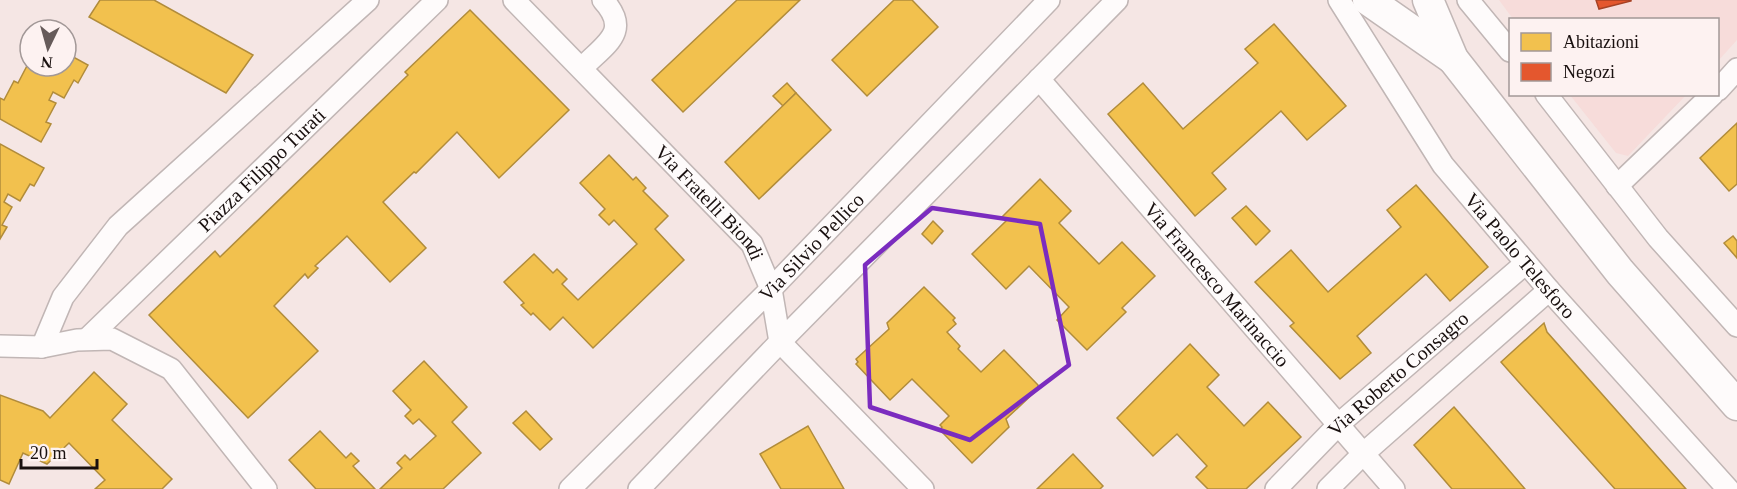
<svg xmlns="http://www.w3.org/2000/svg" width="1737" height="489" viewBox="0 0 1737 489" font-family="Georgia,serif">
  <rect width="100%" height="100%" fill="#f5e6e4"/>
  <g fill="#f7dcda">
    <polygon points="1499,0 1737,0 1737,40 1718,61 1718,20 1513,19"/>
    <polygon points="1570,95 1686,95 1628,156 1616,153"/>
  </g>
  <g fill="#f2c14e" stroke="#b18c3b" stroke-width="1.5">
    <polygon points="100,0 154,0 253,55 226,93 89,17"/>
    <polygon points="737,0 800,0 683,112 652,80"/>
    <polygon points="894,0 912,0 938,27 867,96 832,60"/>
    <polygon points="470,10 569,110 499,178 457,132 416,173 414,172 383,202 426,248 390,282 347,236 315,266 318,268 308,278 305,274 274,306 318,351 248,418 149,315 215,251 220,257 408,75 405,72"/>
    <polygon points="1274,24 1346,106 1307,140 1281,111 1212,173 1226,189 1195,216 1108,114 1143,83 1183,129 1258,63 1245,49"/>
    <polygon points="66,53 88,65 78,83 74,80 64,98 53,92 49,100 56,103 46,122 51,124 41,142 0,119 0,98 4,100 14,81 18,83 30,60 30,66 66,66"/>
    <polygon points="787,83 796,93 783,106 773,96"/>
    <polygon points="796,93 831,130 759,199 725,162"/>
    <polygon points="1737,123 1737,184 1729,191 1700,158"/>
    <polygon points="0,144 44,168 34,186 30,184 20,201 8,194 4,202 12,207 2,225 7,227 0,239"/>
    <polygon points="609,155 633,180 636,177 646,188 643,191 668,216 655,229 684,260 593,348 563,317 550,330 533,313 531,315 521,305 524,303 504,282 534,254 553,273 557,269 567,279 562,284 578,300 637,244 614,220 609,225 599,215 605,209 580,183"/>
    <polygon points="1040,179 1071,211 1059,223 1099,264 1122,242 1155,276 1122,308 1126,312 1087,350 1057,320 1069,307 1029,266 1006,289 972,254 1006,221 1002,217"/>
    <polygon points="1416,185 1488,267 1450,301 1426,274 1357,336 1371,353 1340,379 1290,326 1294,323 1255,282 1291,250 1328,292 1401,227 1387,210"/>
    <polygon points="1246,206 1270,231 1256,245 1232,218"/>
    <polygon points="933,221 943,231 932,244 922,234"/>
    <polygon points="1733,236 1737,241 1737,258 1724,243"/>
    <polygon points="924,287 955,318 953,320 956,324 947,332 960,346 958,349 981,372 1004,350 1038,385 1038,389 1006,419 1009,427 972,463 940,430 942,427 940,425 949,416 912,379 890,400 856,364 858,362 856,359 889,329 887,323"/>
    <polygon points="1544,323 1547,332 1686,489 1615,489 1508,370 1501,362"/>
    <polygon points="1190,344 1219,375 1207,387 1244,426 1268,402 1301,437 1246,489 1208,489 1196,477 1207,466 1177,434 1153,456 1117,418"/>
    <polygon points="424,361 467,407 452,422 481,453 443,489 380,489 402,468 397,463 405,455 410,460 436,436 419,419 413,424 405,416 411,410 393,391"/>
    <polygon points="94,372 127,404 112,420 172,479 162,489 95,489 105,480 69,443 47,464 23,453 9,484 0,480 0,395 43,411 50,418"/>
    <polygon points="1454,407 1489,447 1525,489 1452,489 1414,445"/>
    <polygon points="526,411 552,439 540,450 513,423"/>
    <polygon points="808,426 844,489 781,489 760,454"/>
    <polygon points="320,431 346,458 351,453 359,461 353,466 375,489 316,489 289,460"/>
    <polygon points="1073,454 1103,486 1100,489 1037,489"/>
  </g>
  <polygon fill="#e4572e" stroke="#a74225" stroke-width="1.5" points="1596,0 1631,0 1631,1 1599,9"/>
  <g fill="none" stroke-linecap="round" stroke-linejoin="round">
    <g stroke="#c1b6b5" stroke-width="24">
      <g id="street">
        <path id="s1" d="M514 0 752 244 771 289 780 342 923 489"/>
        <path id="s2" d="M1339 0 1443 165 1549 290 1728 489"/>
        <polyline points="1468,0 1510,51"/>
        <path d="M582 68C605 44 632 32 603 0"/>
        <path id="s3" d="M1039 79 1394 489"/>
        <polyline points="1718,90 1737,69"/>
        <polyline points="1546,94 1658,238 1737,326"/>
        <polyline points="1617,186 1713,94"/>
        <path id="s4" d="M87 339 437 0"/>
        <polyline points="0,346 42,347 77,340 112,339 171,369 266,489"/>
        <polyline points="42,347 63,297 118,226 368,0"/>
        <path id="s5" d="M570 489 771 289 1049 0"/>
        <polyline points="639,489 780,342 1117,0"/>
        <path id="s6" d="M1276 489 1340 423 1526 263"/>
        <polyline points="1328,489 1363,454 1549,290"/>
      </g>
    </g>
    <g stroke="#c1b6b5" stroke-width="33">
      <g id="secondary">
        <polyline points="1368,0 1453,59"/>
        <polyline points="1428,0 1453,59 1620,272 1737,405"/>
      </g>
    </g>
    <use href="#street" stroke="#fefbfb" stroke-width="21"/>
    <use href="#secondary" stroke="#fefbfb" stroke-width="30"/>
  </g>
  <path fill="none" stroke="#7b2cbf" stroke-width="4.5" stroke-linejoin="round" d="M932 208 1040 224 1069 365 970 440 870 407 865 265Z"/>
  <g text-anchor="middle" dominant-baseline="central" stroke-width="6" stroke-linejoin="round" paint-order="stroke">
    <g font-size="20" fill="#19100f" stroke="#fdf2f1">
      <text stroke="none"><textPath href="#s4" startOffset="243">Piazza Filippo Turati</textPath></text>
      <text stroke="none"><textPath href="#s1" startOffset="282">Via Fratelli Biondi</textPath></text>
      <text stroke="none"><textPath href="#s5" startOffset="342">Via Silvio Pellico</textPath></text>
      <text stroke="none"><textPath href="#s2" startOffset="314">Via Paolo Telesforo</textPath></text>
      <text stroke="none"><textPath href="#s3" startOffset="272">Via Francesco Marinaccio</textPath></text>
      <text stroke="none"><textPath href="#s6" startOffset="168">Via Roberto Consagro</textPath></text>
    </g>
  </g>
  <rect x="1509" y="18" width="210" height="78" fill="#fdf2f1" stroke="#a29897" stroke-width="1.5"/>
  <rect x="1521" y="33" width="30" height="18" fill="#f2c14e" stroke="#a29897" stroke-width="1.5"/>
  <text x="1563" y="48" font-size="18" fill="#19100f">Abitazioni</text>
  <rect x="1521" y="63" width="30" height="18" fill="#e4572e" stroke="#a29897" stroke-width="1.5"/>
  <text x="1563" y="78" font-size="18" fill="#19100f">Negozi</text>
  <g transform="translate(48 48) rotate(185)"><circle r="28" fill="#fdf2f1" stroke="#a29897" stroke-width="1.5"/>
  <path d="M0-4.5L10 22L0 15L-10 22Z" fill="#665b5a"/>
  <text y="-9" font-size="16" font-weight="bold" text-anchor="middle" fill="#19100f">N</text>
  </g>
  <path d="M21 459v9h76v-9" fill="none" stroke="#19100f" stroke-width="3"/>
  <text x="30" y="459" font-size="18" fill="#19100f" stroke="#fdf2f1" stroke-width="4.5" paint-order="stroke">20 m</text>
</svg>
